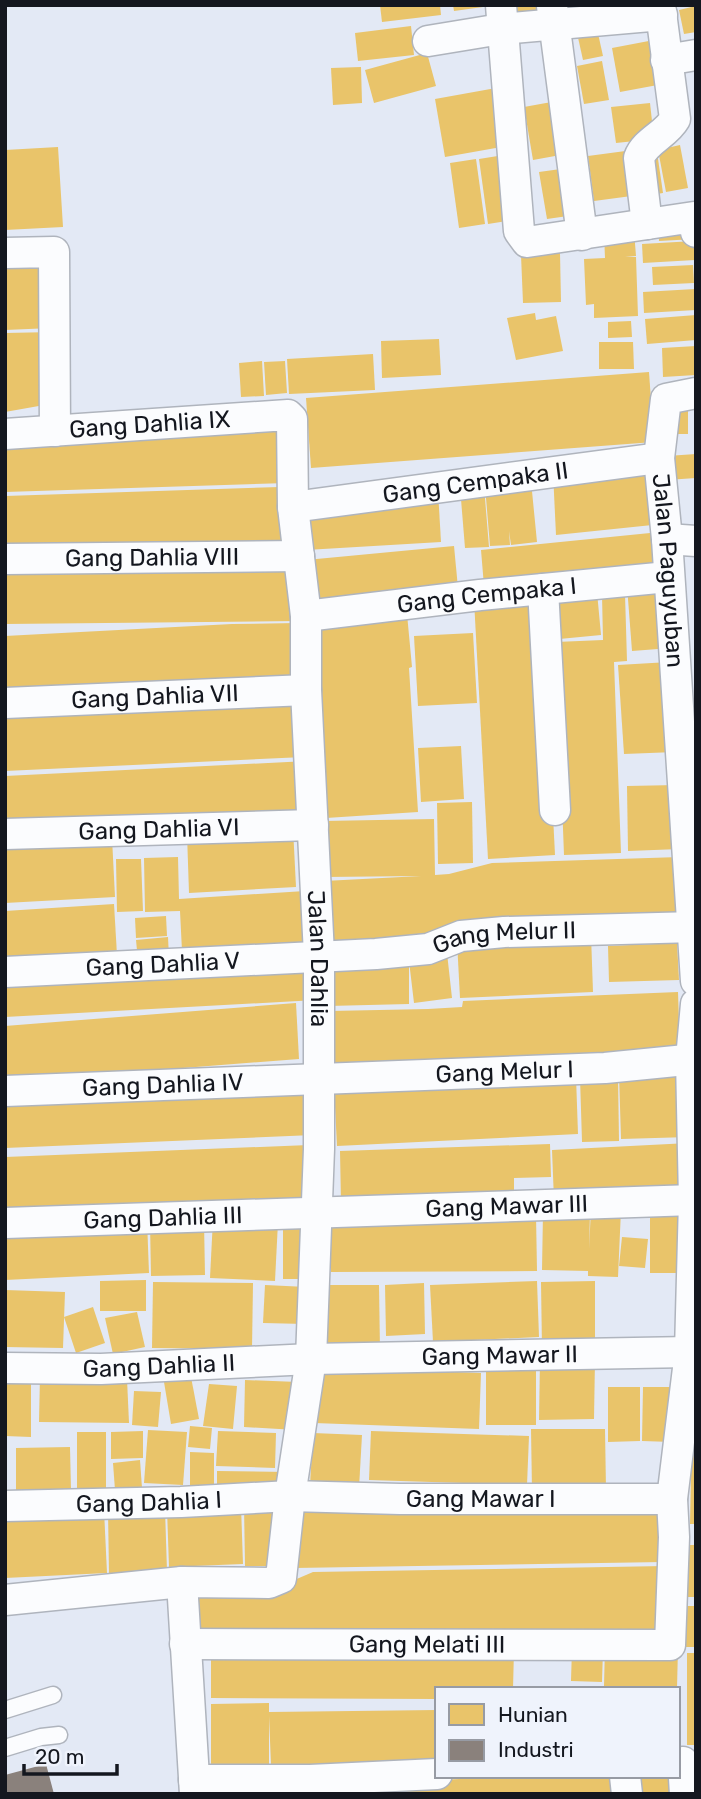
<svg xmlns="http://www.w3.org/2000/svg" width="701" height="1799" viewBox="0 0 701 1799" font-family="Rubik,sans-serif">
  <rect width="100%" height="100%" fill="#e3e9f5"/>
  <g fill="#e9c46a">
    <polygon points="380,5 440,5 441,15 382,22"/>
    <polygon points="453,5 483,5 483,7 454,11"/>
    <polygon points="508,5 550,5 551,15 510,21"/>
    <polygon points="696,6 696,32 684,34 679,10"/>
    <polygon points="411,26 414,55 358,61 355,33"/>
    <polygon points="597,29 603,56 583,60 577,33"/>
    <polygon points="654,40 663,84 620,92 612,48"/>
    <polygon points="427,53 436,86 374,103 365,70"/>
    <polygon points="602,61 609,100 584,104 577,66"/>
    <polygon points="361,67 362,103 333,105 331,68"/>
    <polygon points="496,88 507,146 445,157 435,99"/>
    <polygon points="557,101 566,154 533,160 524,107"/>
    <polygon points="650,103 654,139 616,143 611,107"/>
    <polygon points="680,145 688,188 666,192 658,150"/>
    <polygon points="58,147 63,227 5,230 5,150"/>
    <polygon points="633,150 639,195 594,201 588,156"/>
    <polygon points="657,152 663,193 650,195 645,154"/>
    <polygon points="504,155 513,220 488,224 479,159"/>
    <polygon points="476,159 485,224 459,228 450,163"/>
    <polygon points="568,168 575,215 547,219 539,172"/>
    <polygon points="658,224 695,239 659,241"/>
    <polygon points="634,231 636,256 625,257 636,257 638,316 594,318 594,304 586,305 584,259 605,258 604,233"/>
    <polygon points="694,241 695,260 643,263 642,244"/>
    <polygon points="560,253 561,302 523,303 521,255"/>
    <polygon points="49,255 52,328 5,330 5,257"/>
    <polygon points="693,265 694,283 653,285 652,267"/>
    <polygon points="695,289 696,310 644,313 643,292"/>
    <polygon points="535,313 536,320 556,316 563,351 516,360 507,318"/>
    <polygon points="696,315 696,340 647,344 645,319"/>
    <polygon points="631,321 632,337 608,338 608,322"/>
    <polygon points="54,332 50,404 5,412 5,333"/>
    <polygon points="439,339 441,375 382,378 381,341"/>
    <polygon points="599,342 633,342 634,369 599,369"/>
    <polygon points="696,346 696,375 663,377 662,348"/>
    <polygon points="373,354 375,390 289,394 287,359"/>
    <polygon points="262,361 264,396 241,397 239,363"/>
    <polygon points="285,361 287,393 266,395 264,362"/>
    <polygon points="649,372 654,442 311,468 306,398"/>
    <polygon points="688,405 688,434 667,434 666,406"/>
    <polygon points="278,430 287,483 5,492 5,444"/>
    <polygon points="696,454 696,478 667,480 667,456"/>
    <polygon points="658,462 662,524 556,535 553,472"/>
    <polygon points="531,481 537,542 511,545 509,531 510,545 490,546 485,486"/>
    <polygon points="484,486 489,547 465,548 460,487"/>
    <polygon points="280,487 281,543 5,550 5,496"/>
    <polygon points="438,491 441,542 306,550 305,509"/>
    <polygon points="660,532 663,569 484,586 481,550"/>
    <polygon points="454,546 458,588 310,602 306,560"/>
    <polygon points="296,560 297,621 5,624 5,563"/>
    <polygon points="666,583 671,648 632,651 627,586"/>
    <polygon points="597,592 601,635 549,640 545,597"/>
    <polygon points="625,594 627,661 614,662 621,853 564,855 556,642 603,640 602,595"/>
    <polygon points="542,597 555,855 488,859 474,600"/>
    <polygon points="407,614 412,667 409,668 418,812 326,818 311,623"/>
    <polygon points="297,623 300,681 5,694 5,636 232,624"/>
    <polygon points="473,633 477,703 418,706 414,636"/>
    <polygon points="669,662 675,752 624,754 618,665"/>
    <polygon points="301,695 304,757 5,771 5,708"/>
    <polygon points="461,746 464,799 421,802 418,748"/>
    <polygon points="307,761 309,813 5,828 5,776"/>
    <polygon points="677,785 680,849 628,851 627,786"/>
    <polygon points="472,802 473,863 438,864 437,803"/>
    <polygon points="434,819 435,875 449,874 492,863 680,857 682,916 328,947 324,881 421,876 324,877 323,821"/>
    <polygon points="293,828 296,887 189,893 187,834"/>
    <polygon points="112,838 115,897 5,903 5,844"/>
    <polygon points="178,857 179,899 305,891 309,942 182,951 180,911 145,912 144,858"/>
    <polygon points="116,859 141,859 143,911 117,912"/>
    <polygon points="114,904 117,955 5,963 5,911"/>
    <polygon points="166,916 167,936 136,938 135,918"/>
    <polygon points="591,935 593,992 460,998 457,941"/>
    <polygon points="168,937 169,958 138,961 136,940"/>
    <polygon points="677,943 679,980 609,982 608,946"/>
    <polygon points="447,953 452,998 414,1003 409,961 409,1004 328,1006 327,960"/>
    <polygon points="313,968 316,1000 5,1017 5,980"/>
    <polygon points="678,992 680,1052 333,1066 330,1011 428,1009 462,1007 463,1001"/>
    <polygon points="296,1003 299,1059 5,1082 5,1026"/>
    <polygon points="686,1070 689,1137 621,1139 619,1074"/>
    <polygon points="618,1076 619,1141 582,1142 580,1077"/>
    <polygon points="576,1077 578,1134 337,1146 334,1087"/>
    <polygon points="311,1082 313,1135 5,1148 5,1097"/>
    <polygon points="689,1143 692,1194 554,1200 552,1150"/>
    <polygon points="550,1144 551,1177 514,1178 514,1197 341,1203 340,1151"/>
    <polygon points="309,1145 311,1204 5,1217 5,1157"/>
    <polygon points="591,1209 621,1210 618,1277 588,1276 588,1271 542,1270 543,1212 590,1213 589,1249"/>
    <rect x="650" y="1212" width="38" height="61"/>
    <polygon points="536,1215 537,1271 331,1272 331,1216"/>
    <polygon points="213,1219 278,1222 275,1281 210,1278"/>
    <polygon points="147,1220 149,1273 5,1280 5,1226"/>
    <polygon points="283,1220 310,1220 309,1279 283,1279"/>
    <polygon points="150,1222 204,1222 205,1275 151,1276"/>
    <polygon points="622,1237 648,1239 645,1268 619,1266"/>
    <polygon points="146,1280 146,1311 100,1311 100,1281"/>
    <polygon points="537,1281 539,1337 433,1342 430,1285"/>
    <polygon points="595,1281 595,1348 542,1349 541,1282"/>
    <polygon points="153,1282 253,1283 252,1349 152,1348"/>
    <polygon points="424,1283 425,1334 386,1336 385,1285"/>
    <polygon points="265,1285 307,1287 305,1324 263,1323"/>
    <polygon points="328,1285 379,1285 380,1351 328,1351"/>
    <polygon points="5,1290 65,1292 63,1348 5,1347"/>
    <polygon points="93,1307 105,1343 76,1353 64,1317"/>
    <polygon points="137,1312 145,1347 113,1354 105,1318"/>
    <polygon points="536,1359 536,1425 486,1425 486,1360"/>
    <polygon points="595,1359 594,1419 539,1420 540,1360"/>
    <polygon points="316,1367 481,1373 479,1429 314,1423"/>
    <polygon points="5,1374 31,1374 31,1437 5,1436"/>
    <polygon points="40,1375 127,1379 129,1423 39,1422"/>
    <polygon points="693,1375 696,1375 696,1524 690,1524"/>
    <polygon points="191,1377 199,1419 171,1424 164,1382"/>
    <polygon points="245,1380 298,1382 296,1430 244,1427"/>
    <polygon points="209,1384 237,1386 233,1429 203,1426"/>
    <polygon points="608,1387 640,1387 640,1441 608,1442"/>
    <polygon points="643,1387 672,1387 672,1442 642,1441"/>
    <polygon points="134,1391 161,1392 158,1427 132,1425"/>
    <polygon points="190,1426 212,1428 210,1449 188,1447"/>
    <polygon points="531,1429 605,1429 606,1490 532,1491"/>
    <polygon points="148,1430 187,1432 183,1485 144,1483"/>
    <polygon points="143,1431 143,1458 111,1459 111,1432"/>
    <polygon points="218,1431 276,1433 275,1468 216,1466"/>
    <polygon points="371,1431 529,1436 527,1485 369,1480"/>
    <polygon points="77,1432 106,1432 106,1488 77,1489"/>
    <polygon points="313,1433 362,1435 359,1488 310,1485"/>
    <polygon points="70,1447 71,1491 16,1492 16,1448"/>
    <polygon points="190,1452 214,1453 214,1488 190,1488"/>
    <polygon points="140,1460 142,1488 115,1490 113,1463"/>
    <polygon points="217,1471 288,1472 287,1488 217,1487"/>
    <polygon points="662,1503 663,1562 294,1568 293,1507"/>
    <polygon points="285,1504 278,1566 245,1566 244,1505"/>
    <polygon points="241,1506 243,1564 169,1567 167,1509"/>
    <polygon points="165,1509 167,1571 109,1574 108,1511"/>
    <polygon points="104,1510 107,1573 5,1578 5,1514"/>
    <polygon points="682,1545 696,1545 696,1597 681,1597"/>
    <polygon points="665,1566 666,1631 187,1640 187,1591 271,1590 313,1572"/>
    <polygon points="686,1606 696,1606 696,1647 685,1647"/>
    <polygon points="605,1646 678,1648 677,1688 604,1686"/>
    <polygon points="211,1648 514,1650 513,1689 437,1689 437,1699 211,1698"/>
    <polygon points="572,1648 603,1649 602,1682 571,1681"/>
    <rect x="687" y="1653" width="9" height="92"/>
    <polygon points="269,1703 269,1712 437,1710 437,1763 271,1765 269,1716 269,1776 211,1777 211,1704"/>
    <polygon points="518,1776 610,1776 611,1794 303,1794 303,1787"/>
    <polygon points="634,1776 680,1776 681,1794 635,1794"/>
  </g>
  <polygon fill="#8a817c" points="46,1764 54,1794 5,1794 5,1775"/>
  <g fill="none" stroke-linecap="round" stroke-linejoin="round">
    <g stroke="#afb4bd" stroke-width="19">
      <g id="service">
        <polyline points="5,1710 53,1695"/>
        <polyline points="5,1748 41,1737 59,1735"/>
      </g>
    </g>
    <g stroke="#afb4bd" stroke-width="33">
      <g id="minor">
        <polyline points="501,5 519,231 527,242 694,217 696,232"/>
        <polyline points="552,6 582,235"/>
        <polyline points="428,41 501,29 662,15"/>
        <polyline points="666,60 696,55"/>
        <path d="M647 224 639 158C645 141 666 135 675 119L660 5"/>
        <polyline points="5,253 54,252 55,431"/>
        <path id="s1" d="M696 393 666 399 659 458 667 539 696 981"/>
        <path id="s2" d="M5 434 288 415 292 419 293 507 306 616V690L319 955V1149L311 1359 290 1496 281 1578 269 1583 182 1582 5 1600"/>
        <path id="s3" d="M293 507 659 458"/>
        <polyline points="667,539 696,541"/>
        <path id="s4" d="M5 559 299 556"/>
        <polyline points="543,589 555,810"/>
        <path id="s5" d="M306 616 480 595 668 577"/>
        <path id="s6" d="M5 703 306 690"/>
        <path id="s7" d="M5 834 313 825"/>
        <path id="s8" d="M5 972 376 954 428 949 461 936 504 932 696 927"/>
        <path id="s9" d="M5 1091 605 1068 696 1059"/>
        <path id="s10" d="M5 1223 694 1200"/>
        <path id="s11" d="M5 1368 101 1369 311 1359 690 1352"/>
        <path id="s12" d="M5 1506 181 1502 290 1496 400 1499H672"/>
        <polyline points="182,1582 195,1794"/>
        <path id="s13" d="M185 1644 670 1645 674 1537 672 1499 690 1352 694 1200 691 1059 696 1004"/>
        <polyline points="683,1762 685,1794"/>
        <polyline points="625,1776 627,1794"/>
        <polyline points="194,1780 310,1780 437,1774"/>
      </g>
    </g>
    <use href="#service" stroke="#fbfcfe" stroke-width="16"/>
    <use href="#minor" stroke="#fbfcfe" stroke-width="30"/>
  </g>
  <g text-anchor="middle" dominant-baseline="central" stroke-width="7" stroke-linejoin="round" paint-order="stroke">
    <g font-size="24" fill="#14171f" stroke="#eff3fc">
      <text stroke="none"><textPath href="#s2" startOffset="145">Gang Dahlia IX</textPath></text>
      <text stroke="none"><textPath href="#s3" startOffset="184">Gang Cempaka II</textPath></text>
      <text stroke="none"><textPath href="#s4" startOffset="147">Gang Dahlia VIII</textPath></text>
      <text stroke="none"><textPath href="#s1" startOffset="203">Jalan Paguyuban</textPath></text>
      <text stroke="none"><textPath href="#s5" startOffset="182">Gang Cempaka I</textPath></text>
      <text stroke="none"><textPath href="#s6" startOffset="150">Gang Dahlia VII</textPath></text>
      <text stroke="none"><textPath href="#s7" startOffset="154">Gang Dahlia VI</textPath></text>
      <text stroke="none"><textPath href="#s8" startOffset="502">Gang Melur II</textPath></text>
      <text stroke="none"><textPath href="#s2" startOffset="830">Jalan Dahlia</textPath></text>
      <text stroke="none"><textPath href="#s8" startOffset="158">Gang Dahlia V</textPath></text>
      <text stroke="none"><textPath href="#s9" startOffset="500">Gang Melur I</textPath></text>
      <text stroke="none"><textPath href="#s9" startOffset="158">Gang Dahlia IV</textPath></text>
      <text stroke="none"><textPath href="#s10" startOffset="502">Gang Mawar III</textPath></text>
      <text stroke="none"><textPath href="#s10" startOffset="158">Gang Dahlia III</textPath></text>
      <text stroke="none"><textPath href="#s11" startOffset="495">Gang Mawar II</textPath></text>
      <text stroke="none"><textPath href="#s11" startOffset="154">Gang Dahlia II</textPath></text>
      <text stroke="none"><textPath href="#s12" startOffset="476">Gang Mawar I</textPath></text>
      <text stroke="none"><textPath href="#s12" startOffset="144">Gang Dahlia I</textPath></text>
      <text stroke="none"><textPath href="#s13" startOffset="242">Gang Melati III</textPath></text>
    </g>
  </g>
  <rect width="701" height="1799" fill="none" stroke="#14171f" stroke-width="14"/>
  <rect x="435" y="1687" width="245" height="91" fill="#eff3fc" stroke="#979ba4" stroke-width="2"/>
  <rect x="449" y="1704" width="35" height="21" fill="#e9c46a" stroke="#979ba4" stroke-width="2"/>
  <text x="498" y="1722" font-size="21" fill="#14171f">Hunian</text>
  <rect x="449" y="1740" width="35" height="21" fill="#8a817c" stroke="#979ba4" stroke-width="2"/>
  <text x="498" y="1757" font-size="21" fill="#14171f">Industri</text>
  <path d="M24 1764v10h93v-10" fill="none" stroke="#14171f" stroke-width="3.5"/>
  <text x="35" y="1764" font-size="21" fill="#14171f" stroke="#eff3fc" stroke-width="5" paint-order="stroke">20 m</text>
</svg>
